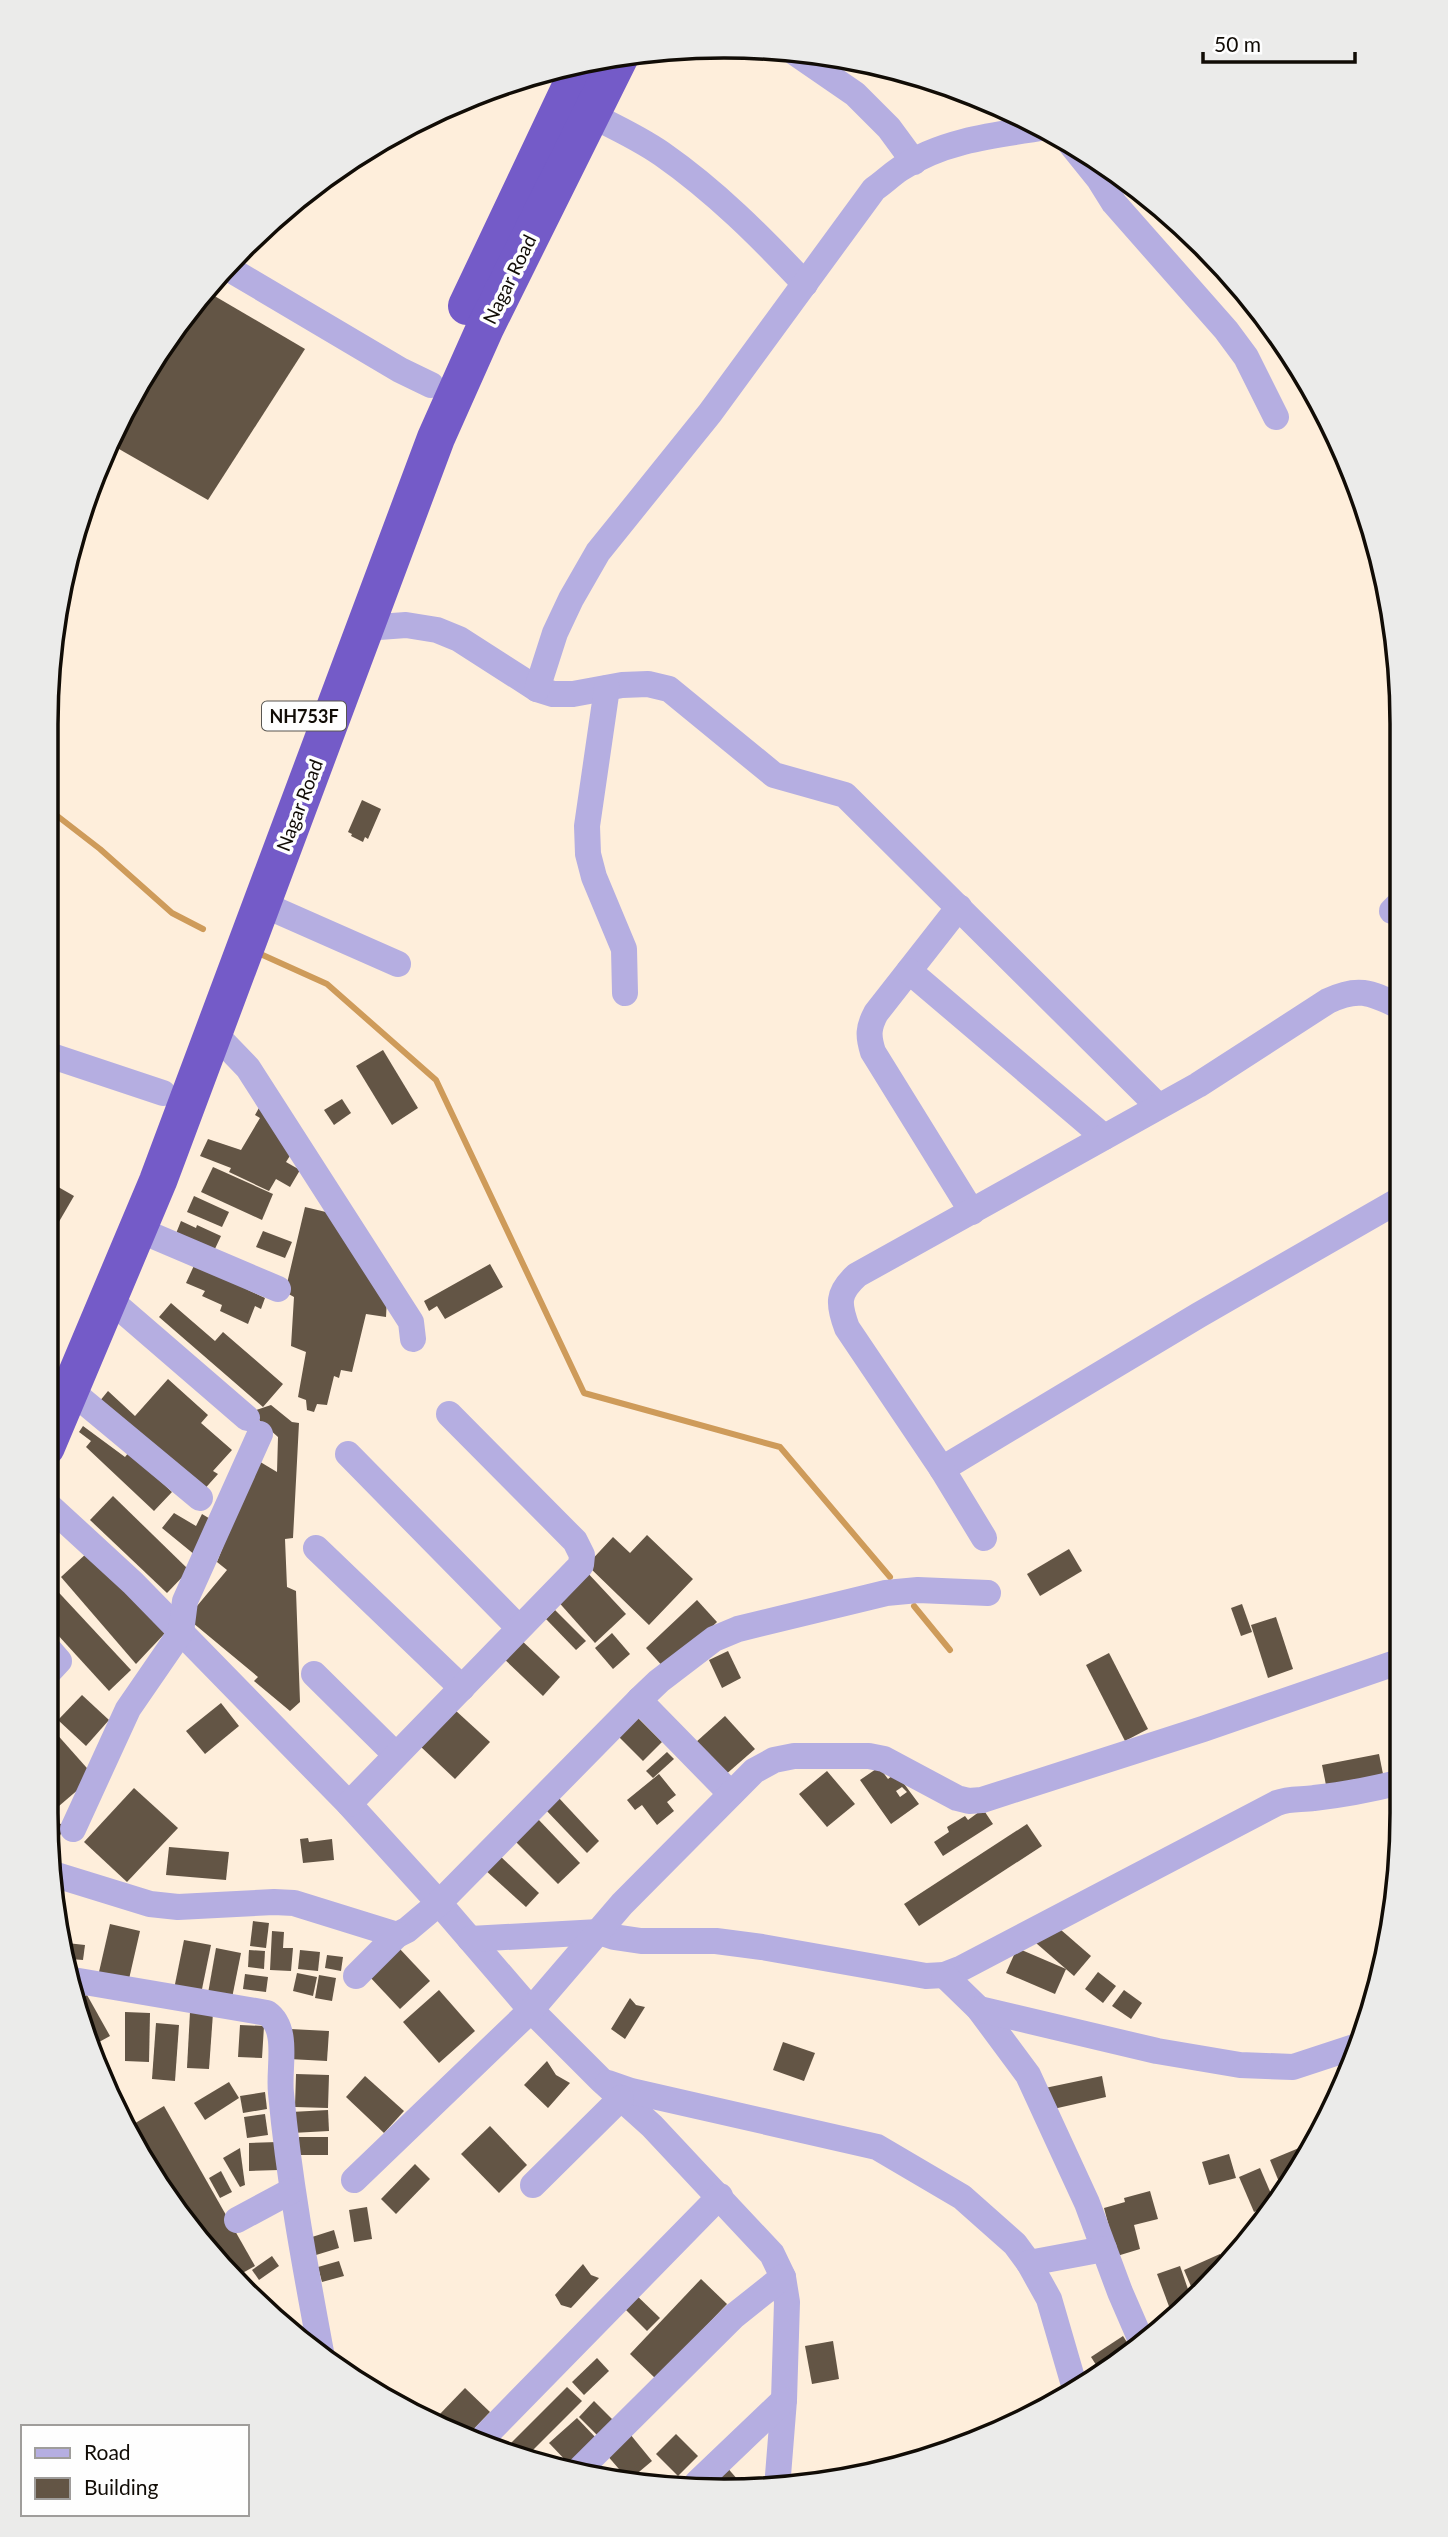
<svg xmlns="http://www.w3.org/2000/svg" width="1448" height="2537" viewBox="0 0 1448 2537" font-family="Lato,sans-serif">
  <rect width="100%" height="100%" fill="#feeedb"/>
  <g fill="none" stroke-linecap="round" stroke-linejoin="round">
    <g stroke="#ce9b5a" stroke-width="6">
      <polyline points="47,808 100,849 172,913 203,929"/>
      <polyline points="256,952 327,984 436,1080 584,1393 780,1447 890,1577"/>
      <polyline points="914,1606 950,1650"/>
    </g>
  </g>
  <g fill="#635545" fill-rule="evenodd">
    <polygon points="206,291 305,349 208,500 112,445 160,347"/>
    <polygon points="362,800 381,809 368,839 365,837 363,842 351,836 352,834 348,832"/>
    <polygon points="383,1050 418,1108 392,1125 356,1066"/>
    <polygon points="342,1099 351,1113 334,1125 324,1110"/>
    <polygon points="260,1106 293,1151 286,1162 300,1170 290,1187 276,1179 269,1191 229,1172 231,1168 200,1156 208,1139 241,1150 260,1118 255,1115"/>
    <polygon points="213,1167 273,1194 262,1220 201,1192"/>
    <polygon points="46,1180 74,1196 53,1232 46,1228"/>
    <polygon points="194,1196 229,1212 222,1227 187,1212"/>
    <polygon points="305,1207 330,1213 387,1297 386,1317 366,1314 352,1372 341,1370 339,1378 334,1376 327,1405 317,1404 314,1412 307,1410 306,1400 298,1397 306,1352 291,1346 294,1297 285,1292"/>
    <polygon points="181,1221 196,1228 197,1225 221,1236 213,1253 175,1236"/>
    <polygon points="263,1231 292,1242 285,1258 256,1247"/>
    <polygon points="197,1259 248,1290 265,1298 261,1309 255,1306 248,1324 220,1311 222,1305 202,1296 205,1291 186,1283"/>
    <polygon points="490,1264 503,1287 445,1319 437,1306 429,1311 424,1301"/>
    <polygon points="171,1303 215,1341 223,1332 283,1384 263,1407 159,1317"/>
    <polygon points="168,1379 208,1415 201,1423 232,1450 213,1471 218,1474 201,1493 99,1402 108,1391 135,1416"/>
    <polygon points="271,1405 292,1422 299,1423 293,1538 285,1539 287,1587 296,1591 300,1702 290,1711 254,1681 258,1677 187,1618 227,1570 217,1562 257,1460 277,1472 278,1437 250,1412"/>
    <polygon points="83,1426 125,1457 129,1452 172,1492 154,1511 86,1447 91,1441 79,1432"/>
    <polygon points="113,1496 189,1570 167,1593 90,1520"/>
    <polygon points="174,1513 196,1526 202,1514 212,1520 195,1555 162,1528"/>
    <polygon points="647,1535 693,1579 649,1625 587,1565 613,1537 630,1553"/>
    <polygon points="1069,1549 1082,1571 1040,1596 1027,1574"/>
    <polygon points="88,1552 167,1631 136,1664 61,1577"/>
    <polygon points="585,1570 626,1614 595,1643 555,1598"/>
    <polygon points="49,1582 131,1670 109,1691 46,1622 46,1585"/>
    <polygon points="697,1600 717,1622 666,1670 646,1648"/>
    <polygon points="1242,1604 1252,1632 1241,1636 1231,1608"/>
    <polygon points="555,1610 586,1641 576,1650 546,1619"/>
    <polygon points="1276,1617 1293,1669 1268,1678 1251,1625"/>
    <polygon points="612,1633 630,1654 613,1669 595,1648"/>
    <polygon points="517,1636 560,1677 543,1696 500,1655"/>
    <polygon points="728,1651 741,1678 722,1688 709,1660"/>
    <polygon points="1109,1653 1148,1729 1125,1741 1086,1665"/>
    <polygon points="82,1695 109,1720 86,1746 58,1720"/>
    <polygon points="221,1703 239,1726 205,1754 186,1731"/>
    <polygon points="455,1710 490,1742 455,1779 420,1746"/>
    <polygon points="635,1715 662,1742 643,1761 616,1734"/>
    <polygon points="725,1716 755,1749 724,1776 695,1743"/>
    <polygon points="46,1722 94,1776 59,1806 46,1790"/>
    <polygon points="667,1752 674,1759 653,1778 646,1771"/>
    <polygon points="1379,1754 1384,1779 1327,1790 1322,1765"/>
    <path d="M879 1767 888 1779 896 1773 919 1804 891 1824 860 1780ZM902 1787 907 1792 900 1797 896 1791Z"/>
    <polygon points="827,1771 855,1804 827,1827 799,1794"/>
    <polygon points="659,1774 676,1795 667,1802 674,1811 657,1825 642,1805 635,1810 627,1800"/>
    <polygon points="134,1788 178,1828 127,1882 84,1842"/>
    <polygon points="558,1797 599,1841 587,1853 545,1809"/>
    <polygon points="983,1809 993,1824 943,1856 934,1842 949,1832 947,1827 965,1816 968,1820"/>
    <polygon points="46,1817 65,1826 52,1851"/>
    <polygon points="537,1818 580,1863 558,1884 514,1840"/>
    <polygon points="1027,1824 1042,1846 919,1926 904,1904"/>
    <polygon points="308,1838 309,1842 332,1839 334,1860 303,1863 300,1839"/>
    <polygon points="169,1847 229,1852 226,1880 166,1875"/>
    <polygon points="498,1854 539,1893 526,1907 484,1869"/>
    <polygon points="253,1921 269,1923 266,1948 250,1946"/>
    <polygon points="1053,1923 1091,1956 1074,1976 1036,1943"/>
    <polygon points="110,1924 140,1931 129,1979 99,1972"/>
    <polygon points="272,1931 284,1932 283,1948 293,1948 291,1971 270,1970"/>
    <polygon points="184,1940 211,1945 201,1994 174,1989"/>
    <polygon points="67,1943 85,1945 83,1960 70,1959"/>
    <polygon points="216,1948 241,1953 231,2003 207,1999"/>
    <polygon points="399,1948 430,1981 400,2009 369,1976"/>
    <polygon points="1017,1948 1066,1969 1055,1994 1006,1973"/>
    <polygon points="249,1950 265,1951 264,1969 248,1967"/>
    <polygon points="300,1950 320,1952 318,1971 298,1969"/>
    <polygon points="327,1955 343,1957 341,1971 325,1968"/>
    <polygon points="1098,1972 1116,1986 1103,2003 1085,1989"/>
    <polygon points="297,1973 317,1977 313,1996 293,1991"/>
    <polygon points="245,1974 268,1977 266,1992 243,1989"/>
    <polygon points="319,1975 336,1978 332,2001 315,1998"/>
    <polygon points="439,1990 475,2031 439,2063 403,2022"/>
    <polygon points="1124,1990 1142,2003 1131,2019 1112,2006"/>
    <polygon points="87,1995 110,2036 90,2047 81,2031 77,2001"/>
    <polygon points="630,1998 636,2005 645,2007 625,2039 611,2029"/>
    <polygon points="125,2012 150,2013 149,2062 125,2061"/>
    <polygon points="190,2012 213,2013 209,2069 187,2068"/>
    <polygon points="156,2023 179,2025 175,2081 152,2079"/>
    <polygon points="240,2025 264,2026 262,2058 238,2057"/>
    <polygon points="290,2029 329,2031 327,2061 289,2059"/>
    <polygon points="783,2042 815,2053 804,2081 773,2070"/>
    <polygon points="547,2061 556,2075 570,2083 548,2108 524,2085"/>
    <polygon points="296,2074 329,2075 328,2108 295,2107"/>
    <polygon points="365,2076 404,2111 384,2133 346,2097"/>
    <polygon points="1102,2076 1106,2097 1049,2110 1045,2088"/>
    <polygon points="229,2082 239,2098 205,2120 194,2103"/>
    <polygon points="265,2092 267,2109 243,2113 240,2096"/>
    <polygon points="164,2106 255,2266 239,2275 185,2226 132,2125"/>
    <polygon points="328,2110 329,2131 292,2133 291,2112"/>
    <polygon points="265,2114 268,2135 247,2138 244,2117"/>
    <polygon points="490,2126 527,2165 499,2193 461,2154"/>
    <rect x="299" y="2137" width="29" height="18"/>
    <polygon points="278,2142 279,2170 249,2171 249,2143"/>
    <polygon points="1311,2143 1288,2190 1284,2194 1270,2160"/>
    <polygon points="240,2148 245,2185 240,2187 223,2158"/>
    <polygon points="1229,2154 1236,2178 1209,2185 1202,2162"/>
    <polygon points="415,2164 430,2179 396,2214 381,2199"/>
    <polygon points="1260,2168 1275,2203 1254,2212 1239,2177"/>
    <polygon points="221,2171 232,2192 220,2198 209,2178"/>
    <polygon points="1150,2191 1158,2219 1134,2225 1140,2249 1117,2256 1104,2208 1125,2202 1124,2198"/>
    <polygon points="367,2207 372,2239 354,2242 349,2210"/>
    <polygon points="334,2230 339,2248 316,2255 312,2237"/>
    <polygon points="1220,2254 1222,2260 1193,2291 1184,2270"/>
    <polygon points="272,2256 279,2266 259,2280 252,2270"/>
    <polygon points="339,2261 344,2276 322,2282 318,2267"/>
    <polygon points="583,2264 591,2275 599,2278 571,2308 561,2305 555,2295"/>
    <polygon points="1180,2266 1190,2295 1180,2306 1170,2309 1157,2274"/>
    <polygon points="701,2279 727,2304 656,2379 630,2354"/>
    <polygon points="633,2292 660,2318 647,2331 621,2305"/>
    <polygon points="1123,2336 1134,2353 1100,2371 1091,2357"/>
    <polygon points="833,2341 839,2379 812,2384 805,2346"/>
    <polygon points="597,2358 609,2371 584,2395 572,2382"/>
    <polygon points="567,2387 582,2401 525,2458 511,2443"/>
    <polygon points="465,2388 490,2412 470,2433 438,2416"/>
    <polygon points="594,2401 617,2424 601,2439 579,2417"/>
    <polygon points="577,2418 597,2439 570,2465 549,2443"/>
    <polygon points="630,2434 652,2461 633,2477 625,2476 606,2454"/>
    <polygon points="676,2434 698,2456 678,2476 656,2454"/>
    <polygon points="725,2465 745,2488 705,2484"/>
  </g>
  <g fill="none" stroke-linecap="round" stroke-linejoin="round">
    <g stroke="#b5aee1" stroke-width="26">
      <polyline points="794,52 855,94 889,128 914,162"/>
      <path d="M591 115C615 127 639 138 662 154 715 191 761 237 805 284"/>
      <polyline points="1070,143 1099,179 1114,203 1226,330 1246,357 1276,417"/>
      <polyline points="226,267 400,370 431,385"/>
      <polyline points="365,628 406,625 437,630 459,639 537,689 553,694 573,694 622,685 648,684 669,689 774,775 845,795 1158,1106"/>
      <polyline points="607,688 587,826 588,854 594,877 624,949 625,993"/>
      <path d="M537 689 555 633 571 599 598 552 710 413 874 189C883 183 891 175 900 169 941 141 994 135 1042 128"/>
      <polyline points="262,904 398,964"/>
      <path d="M959 907 876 1013C868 1028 868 1036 873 1052L972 1212"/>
      <polyline points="1392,911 1401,902"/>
      <polyline points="909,971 1104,1137"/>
      <polyline points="214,1030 222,1041 248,1068 411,1322 413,1339"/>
      <polyline points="46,1054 163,1093"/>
      <polyline points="137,1229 278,1289"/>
      <polyline points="108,1298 247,1418"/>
      <polyline points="70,1390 200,1498"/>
      <polyline points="348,1454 519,1628"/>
      <polyline points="942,1469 1199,1315 1401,1199"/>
      <polyline points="46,1503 133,1583 349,1804 439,1903 531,2010 601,2080 652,2126 772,2254 783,2277 787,2302 784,2400 777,2488"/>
      <path d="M984 1538 942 1469 847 1328C838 1304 837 1293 857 1275L1198 1085 1328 1001C1359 986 1371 993 1401 1007"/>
      <polyline points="316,1548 462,1688"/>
      <polyline points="314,1674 396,1755"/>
      <polyline points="46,1675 59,1661 46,1646"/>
      <polyline points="639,1700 731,1794"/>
      <polyline points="349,1804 581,1565 582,1555 575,1541 449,1414"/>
      <polyline points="73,1829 128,1709 181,1632 185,1601 260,1434"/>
      <polyline points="56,1875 150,1904 178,1907 274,1902 294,1903 397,1935 407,1930 439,1903 639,1700 659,1681 714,1639 738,1629 886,1593 918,1590 988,1593"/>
      <path d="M470 1939 599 1932 614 1937 641 1941H716L762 1947 926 1976 944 1975 962 1968 1277 1803C1290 1798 1301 1800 1314 1798 1344 1795 1373 1789 1401 1782"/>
      <polyline points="944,1975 979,2009 1028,2075 1087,2203 1120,2292 1143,2345"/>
      <polyline points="356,1976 397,1935"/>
      <path d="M73 1980 267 2013C290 2029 278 2068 281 2093 289 2181 305 2266 321 2352"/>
      <polyline points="979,2009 1157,2051 1240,2065 1293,2067 1360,2045"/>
      <polyline points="608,2083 631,2091 877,2147 962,2197 1015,2244 1029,2263 1049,2299 1074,2385"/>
      <polyline points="354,2180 531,2010 622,1904 754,1771 774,1760 794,1756 869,1756 884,1759 957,1798 969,1801 982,1800 1203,1729 1401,1661"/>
      <polyline points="533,2185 621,2098"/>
      <polyline points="237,2220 291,2191"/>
      <polyline points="1029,2263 1104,2249"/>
      <polyline points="482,2439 720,2196"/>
      <polyline points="578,2471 734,2316 783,2277"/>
      <polyline points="697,2483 784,2400"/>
    </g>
    <g stroke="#745bc8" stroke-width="38">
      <polyline points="467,306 583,61"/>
      <polyline points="46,1447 158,1181 436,438 485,328 620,56"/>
    </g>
  </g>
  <g text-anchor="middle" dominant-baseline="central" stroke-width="7" stroke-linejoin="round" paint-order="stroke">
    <rect fill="#fefefe" stroke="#585550" stroke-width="2" x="262" y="701.5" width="84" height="29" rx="5"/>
    <g font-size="18" font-weight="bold" fill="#110c06">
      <text x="304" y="716">NH753F</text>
    </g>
    <g font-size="19" fill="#110c06" stroke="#fefefe">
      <text transform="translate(509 279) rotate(-64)">Nagar Road</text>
      <text transform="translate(299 805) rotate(-69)">Nagar Road</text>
    </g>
  </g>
  <path d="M0 0H1448V2537H0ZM724 58H724A666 666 0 0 1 1390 724V1813A666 666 0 0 1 724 2479H724A666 666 0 0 1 58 1813V724A666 666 0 0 1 724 58Z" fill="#ebebea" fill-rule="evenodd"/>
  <path fill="none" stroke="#110c06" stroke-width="3.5" d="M724 58H724A666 666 0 0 1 1390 724V1813A666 666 0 0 1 724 2479H724A666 666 0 0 1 58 1813V724A666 666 0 0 1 724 58Z"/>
  <rect x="21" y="2425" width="228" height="91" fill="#fefefe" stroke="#9f9d9b" stroke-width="2"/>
  <rect x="35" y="2448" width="35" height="10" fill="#b5aee1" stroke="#9f9d9b" stroke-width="2"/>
  <text x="84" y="2460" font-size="21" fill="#110c06">Road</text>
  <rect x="35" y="2478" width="35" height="21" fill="#635545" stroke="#9f9d9b" stroke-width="2"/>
  <text x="84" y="2495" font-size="21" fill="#110c06">Building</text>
  <path d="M1203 52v10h152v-10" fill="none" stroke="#110c06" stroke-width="3.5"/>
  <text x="1214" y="52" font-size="21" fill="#110c06" stroke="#fefefe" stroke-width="5" paint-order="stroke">50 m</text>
</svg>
